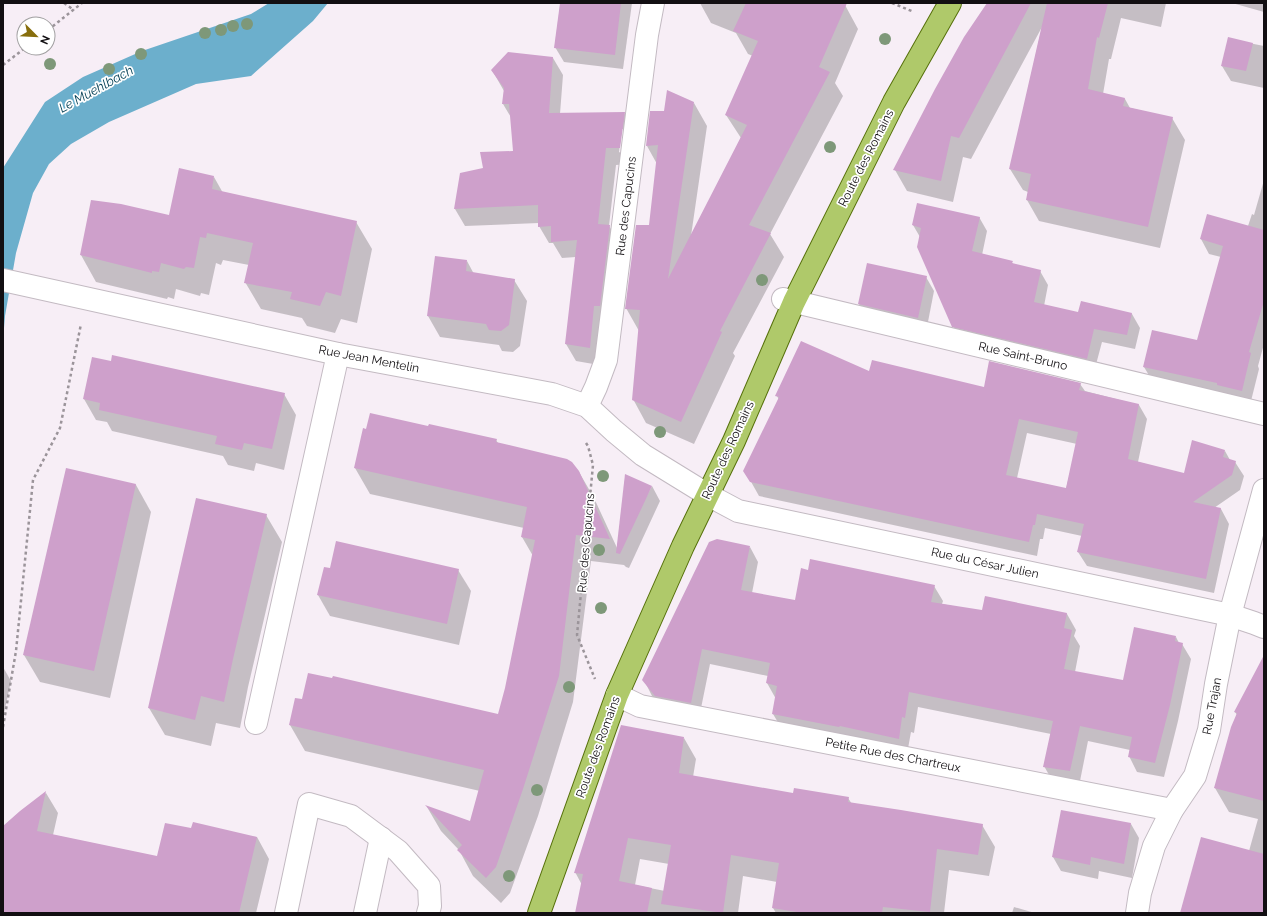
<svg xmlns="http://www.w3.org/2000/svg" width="1267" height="916" viewBox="0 0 1267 916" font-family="Raleway,sans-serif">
  <rect width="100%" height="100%" fill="#f7eef6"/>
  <polygon fill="#6cafcc" points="269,3 328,3 313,21 251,76 196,84 109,122 71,144 49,164 33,193 16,253 5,316 3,340 3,168 45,102 83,77 142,51 251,14"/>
  <g fill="#0003" fill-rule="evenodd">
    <polygon points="566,3 632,3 623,69 564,62 555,47"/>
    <polygon points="700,3 842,3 845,5 858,29 835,83 843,96 770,234 784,257 733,353 735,356 694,444 646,423 633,399 639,331 626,308 650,226 657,164 647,146 694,103 707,126 691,236 741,138 726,115 753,56 748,54 736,33 711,23"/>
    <polygon points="988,3 1166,3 1161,27 1121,18 1111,59 1109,59 1103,94 1125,99 1130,108 1172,118 1185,140 1160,248 1039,221 1027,200 1028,192 1023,190 1010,169 1042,27 971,159 963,157 953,202 907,191 895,170"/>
    <polygon points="1232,3 1264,3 1264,12"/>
    <polygon points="1229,39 1264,46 1264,88 1231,81 1222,66"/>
    <path d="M553 58 563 75 560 114 624 113 634 130 630 164 616 165 609 226 620 243 599 365 576 361 566 344 576 257 562 258 553 243H549L539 226V223L465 226 455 209 485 169 514 152 512 119 503 104 504 91 492 70ZM622 129H624L621 153 619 152Z"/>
    <polygon points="214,177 223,193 356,222 372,249 357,323 341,319 335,333 307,326 302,318 261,309 245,282 249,265 223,260 221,265 216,263 209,295 201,293 200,296 176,289 174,299 168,297 167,299 96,282 81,255 169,216"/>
    <polygon points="1264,180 1264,344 1258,366 1259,369 1250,405 1153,382 1144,367 1153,331 1198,341 1221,257 1209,254 1201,239 1248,226 1252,214 1254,215"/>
    <polygon points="979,217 987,231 982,255 1012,262 1013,265 1040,271 1048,285 1044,306 1079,313 1132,314 1140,328 1135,349 1102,342 1094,372 961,340 953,326 920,237 913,225"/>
    <polygon points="467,261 474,274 514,280 527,301 520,346 513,352 502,351 499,345 440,337 428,316"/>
    <polygon points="926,277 934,291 926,332 867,318 859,304"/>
    <path d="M870 373 985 388 1080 384 1085 391 1139 405 1147 419 1138 462 1184 475 1225 451 1230 460 1235 462 1244 476 1240 490 1214 508 1221 509 1229 524 1214 593 1087 566 1078 552 1082 536 1045 528 1043 539H1040L1037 556 759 496 745 471 779 400 777 396ZM1027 433 1077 444 1066 489 1017 478Z"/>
    <polygon points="284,394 296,415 284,470 256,463 254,471 228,465 223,456 112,431 107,422 96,420 84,399"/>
    <polygon points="429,427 496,440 498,443 579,472 594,498 618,550 652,486 660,501 629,568 626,567 624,565 591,561 573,702 538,816 510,893 501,903 473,876 459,850 441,831 427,807 471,822 480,791 305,751 290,725 296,699 303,700 332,679 499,715 506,688 533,556 522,537 524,528 370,494 355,468"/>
    <polygon points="67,470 136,485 151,512 110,698 40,682 24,655"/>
    <polygon points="266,515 282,542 248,687 240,728 216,723 211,746 165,735 149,708"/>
    <polygon points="750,547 758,562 752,593 796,601 934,586 943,601 942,604 983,612 985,597 1067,614 1076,630 1074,636 1080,646 1075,672 1124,681 1176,637 1179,643 1182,644 1191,659 1178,721 1164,777 1137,772 1129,756 1130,750 1088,741 1079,786 1053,782 1044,766 1051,734 918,707 914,733 911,732 907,754 782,729 773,714 776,699 767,683 768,676 710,664 699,718 665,711 652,696 644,680"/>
    <polygon points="458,570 471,591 459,645 330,616 318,595"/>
    <polygon points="3,667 11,681 3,718"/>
    <polygon points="1264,678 1264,913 1181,913 1249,851 1258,819 1229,812 1215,788 1237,715 1235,712"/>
    <path d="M684 738 696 759 693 777 794 794 848 798 852 804 982 825 995 847 989 876 949 870 944 913H776L773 908 777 882 743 876 738 913H576L582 885 575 872ZM640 859 669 864 665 891 635 885Z"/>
    <polygon points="46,793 58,813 53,835 158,857 191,829 257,837 269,859 256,913 3,913 3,827 21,811"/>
    <polygon points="1131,824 1139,838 1132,878 1099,871 1098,879 1061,871 1053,857"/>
    <polygon points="1014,907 1035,913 1012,913"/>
  </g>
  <g fill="#cea0cb" fill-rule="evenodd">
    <polygon points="560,3 621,3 615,55 554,48"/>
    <polygon points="746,3 847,3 819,67 830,72 749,225 771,233 720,331 722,332 681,422 632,400 640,310 625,309 636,225 649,225 658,145 646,146 650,111 664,111 667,90 694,102 668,279 747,125 725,115 758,41 733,31"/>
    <polygon points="987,3 1031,3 959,138 951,136 941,181 893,170 935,89 964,37"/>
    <polygon points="1047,3 1108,3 1099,38 1097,37 1088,89 1125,98 1123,106 1173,117 1148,227 1026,200 1031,174 1009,169"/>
    <polygon points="1228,37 1253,43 1246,71 1221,66"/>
    <polygon points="508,52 553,57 549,113 625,112 620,148 606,148 598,224 610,225 600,306 594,306 590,348 565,344 577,240 551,242 551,226 538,227 538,205 454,209 460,173 483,168 480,152 513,151 509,104 502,104 504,88 491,70"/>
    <polygon points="179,168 214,176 212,189 357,221 341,296 326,292 320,306 290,299 292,292 244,283 253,243 207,233 206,238 200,237 194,268 186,267 184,269 161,263 159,272 152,271 152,273 80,255 91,200 121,204 169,215"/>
    <polygon points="917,203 980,217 972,251 1013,261 1012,263 1041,270 1034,302 1078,312 1081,301 1132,313 1127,335 1094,329 1087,359 952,327 917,247 921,228 912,225"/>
    <polygon points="1207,214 1264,230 1264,301 1249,352 1251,353 1242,391 1217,385 1217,383 1143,367 1152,330 1197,340 1223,246 1200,239"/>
    <polygon points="435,256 467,260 466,271 515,279 509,325 501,331 489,330 486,324 427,316"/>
    <polygon points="867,263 927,276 918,318 858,304"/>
    <path d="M801 341 869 371 872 360 984 387 989 361 1081 383 1079 390 1139 404 1128 459 1184 473 1192 440 1225 450 1223 457 1236 461 1232 475 1193 502 1221 508 1206 579 1077 552 1084 524 1037 514 1035 525H1033L1029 542 750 482 743 471 779 397 775 396ZM1019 419 1078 432 1066 488 1006 475Z"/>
    <polygon points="112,355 285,393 272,449 244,443 242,450 215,444 217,436 99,410 100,403 83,399 92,357 111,361"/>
    <polygon points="370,413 428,426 429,424 497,439 496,442 567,459 572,462 579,471 610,539 576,535 559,676 523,789 496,867 486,878 457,850 462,845 425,805 470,821 484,770 289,725 295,698 302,699 308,673 332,678 333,676 498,714 505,688 535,540 521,537 527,507 354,468 363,428 366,429"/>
    <polygon points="66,468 136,484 94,671 23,655"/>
    <polygon points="625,474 652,486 620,554 616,553"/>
    <polygon points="196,498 267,514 233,659 224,702 201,696 195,720 148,708"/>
    <polygon points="717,539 750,546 741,590 795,600 801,568 808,570 810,559 935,585 931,602 982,610 985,596 1067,613 1064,628 1072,630 1064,669 1123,680 1134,627 1176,636 1175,641 1183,643 1170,705 1155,763 1128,757 1132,737 1080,726 1070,771 1043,767 1053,721 909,692 905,718 902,717 899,739 840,726 839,727 772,714 777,686 766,683 770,663 702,649 691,703 655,696 642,680 709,542"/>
    <polygon points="336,541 459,569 447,624 317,595 324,567 330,568"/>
    <polygon points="1264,655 1264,801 1214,788 1231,727 1237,713 1234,712"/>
    <polygon points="621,725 684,737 679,773 793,793 794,788 849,797 848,802 901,810 983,824 978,855 937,849 930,912 883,907 882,913 803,913 772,908 779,863 731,855 723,913 661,904 671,845 628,838 619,881 652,888 647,913 575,913 583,874 574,873"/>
    <polygon points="46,791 37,831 157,856 165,823 191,828 193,822 257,837 239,913 3,913 3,826 20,811"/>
    <polygon points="1061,810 1131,823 1124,864 1091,857 1090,865 1052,857"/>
    <polygon points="1201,837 1264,854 1264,913 1180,913"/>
  </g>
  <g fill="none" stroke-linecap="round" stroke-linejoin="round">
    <g stroke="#c3bac2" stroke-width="24">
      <g id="minor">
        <polyline points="3,280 338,354 552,394 587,406 614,431 643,455 708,495 738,511 1230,615 1254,623 1264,627"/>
        <polyline points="783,299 1264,414"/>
        <polyline points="587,406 596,387 606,360 647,35 653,3"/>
        <polyline points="617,695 640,706 1172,810"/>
        <polyline points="256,723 338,354"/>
        <polyline points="286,913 309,804 351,816 398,851 429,886 430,906 428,913"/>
        <polyline points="365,913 381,838"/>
        <polyline points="1137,913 1140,893 1154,846 1172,810 1195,776 1209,730 1216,684 1230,615 1264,490"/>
      </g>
    </g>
    <g stroke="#56700b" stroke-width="24">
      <polyline id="major" points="539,913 617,695 683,546 734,441 794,302 894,102 950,3"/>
    </g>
    <g stroke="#9b949a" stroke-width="2.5" stroke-dasharray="3 3" stroke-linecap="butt">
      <polyline points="64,3 74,10"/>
      <polyline points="892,3 914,12"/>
      <polyline points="48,30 82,3"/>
      <polyline points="3,65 25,48"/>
      <polyline points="586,443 588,446 593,465 577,635 595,679"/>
      <polyline points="3,727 16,651 33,480 60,428 81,324"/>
    </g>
    <use href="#minor" stroke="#fff" stroke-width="22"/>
    <use href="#major" stroke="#afc96a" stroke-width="22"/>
  </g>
  <g fill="#7e9879">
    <circle cx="247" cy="24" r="6"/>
    <circle cx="233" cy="26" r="6"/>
    <circle cx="221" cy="30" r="6"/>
    <circle cx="205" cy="33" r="6"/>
    <circle cx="885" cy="39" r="6"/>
    <circle cx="141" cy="54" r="6"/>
    <circle cx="50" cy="64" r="6"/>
    <circle cx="109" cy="69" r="6"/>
    <circle cx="830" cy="147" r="6"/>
    <circle cx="762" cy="280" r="6"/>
    <circle cx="660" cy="432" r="6"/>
    <circle cx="603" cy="476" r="6"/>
    <circle cx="599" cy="550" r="6"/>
    <circle cx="601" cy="608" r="6"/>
    <circle cx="569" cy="687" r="6"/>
    <circle cx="537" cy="790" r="6"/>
    <circle cx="509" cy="876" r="6"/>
  </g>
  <g text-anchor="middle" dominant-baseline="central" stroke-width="3.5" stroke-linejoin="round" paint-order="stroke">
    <g font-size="12" fill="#120f12" stroke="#fff">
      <text transform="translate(866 158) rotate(-63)">Route des Romains</text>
      <text transform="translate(626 206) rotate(-83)">Rue des Capucins</text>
      <text transform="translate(1023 356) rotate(13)">Rue Saint-Bruno</text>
      <text transform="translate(369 359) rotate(11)">Rue Jean Mentelin</text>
      <text transform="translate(728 450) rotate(-65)">Route des Romains</text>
      <text transform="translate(586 543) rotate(-85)">Rue des Capucins</text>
      <text transform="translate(985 563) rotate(12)">Rue du César Julien</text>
      <text transform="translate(1212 706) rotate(-79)">Rue Trajan</text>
      <text transform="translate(598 747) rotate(-70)">Route des Romains</text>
      <text transform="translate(893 755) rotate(11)">Petite Rue des Chartreux</text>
    </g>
    <g font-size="13" font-style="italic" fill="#044055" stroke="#fff">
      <text transform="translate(96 89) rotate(-29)">Le Muehlbach</text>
    </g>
  </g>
  <rect width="1267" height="916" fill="none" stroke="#120f12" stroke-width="8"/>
  <g transform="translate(36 36) rotate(114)"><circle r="19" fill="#ffffff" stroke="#a09fa0"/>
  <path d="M0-3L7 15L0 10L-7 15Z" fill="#876e0d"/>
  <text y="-6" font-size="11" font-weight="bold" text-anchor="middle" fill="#120f12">N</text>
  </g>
</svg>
